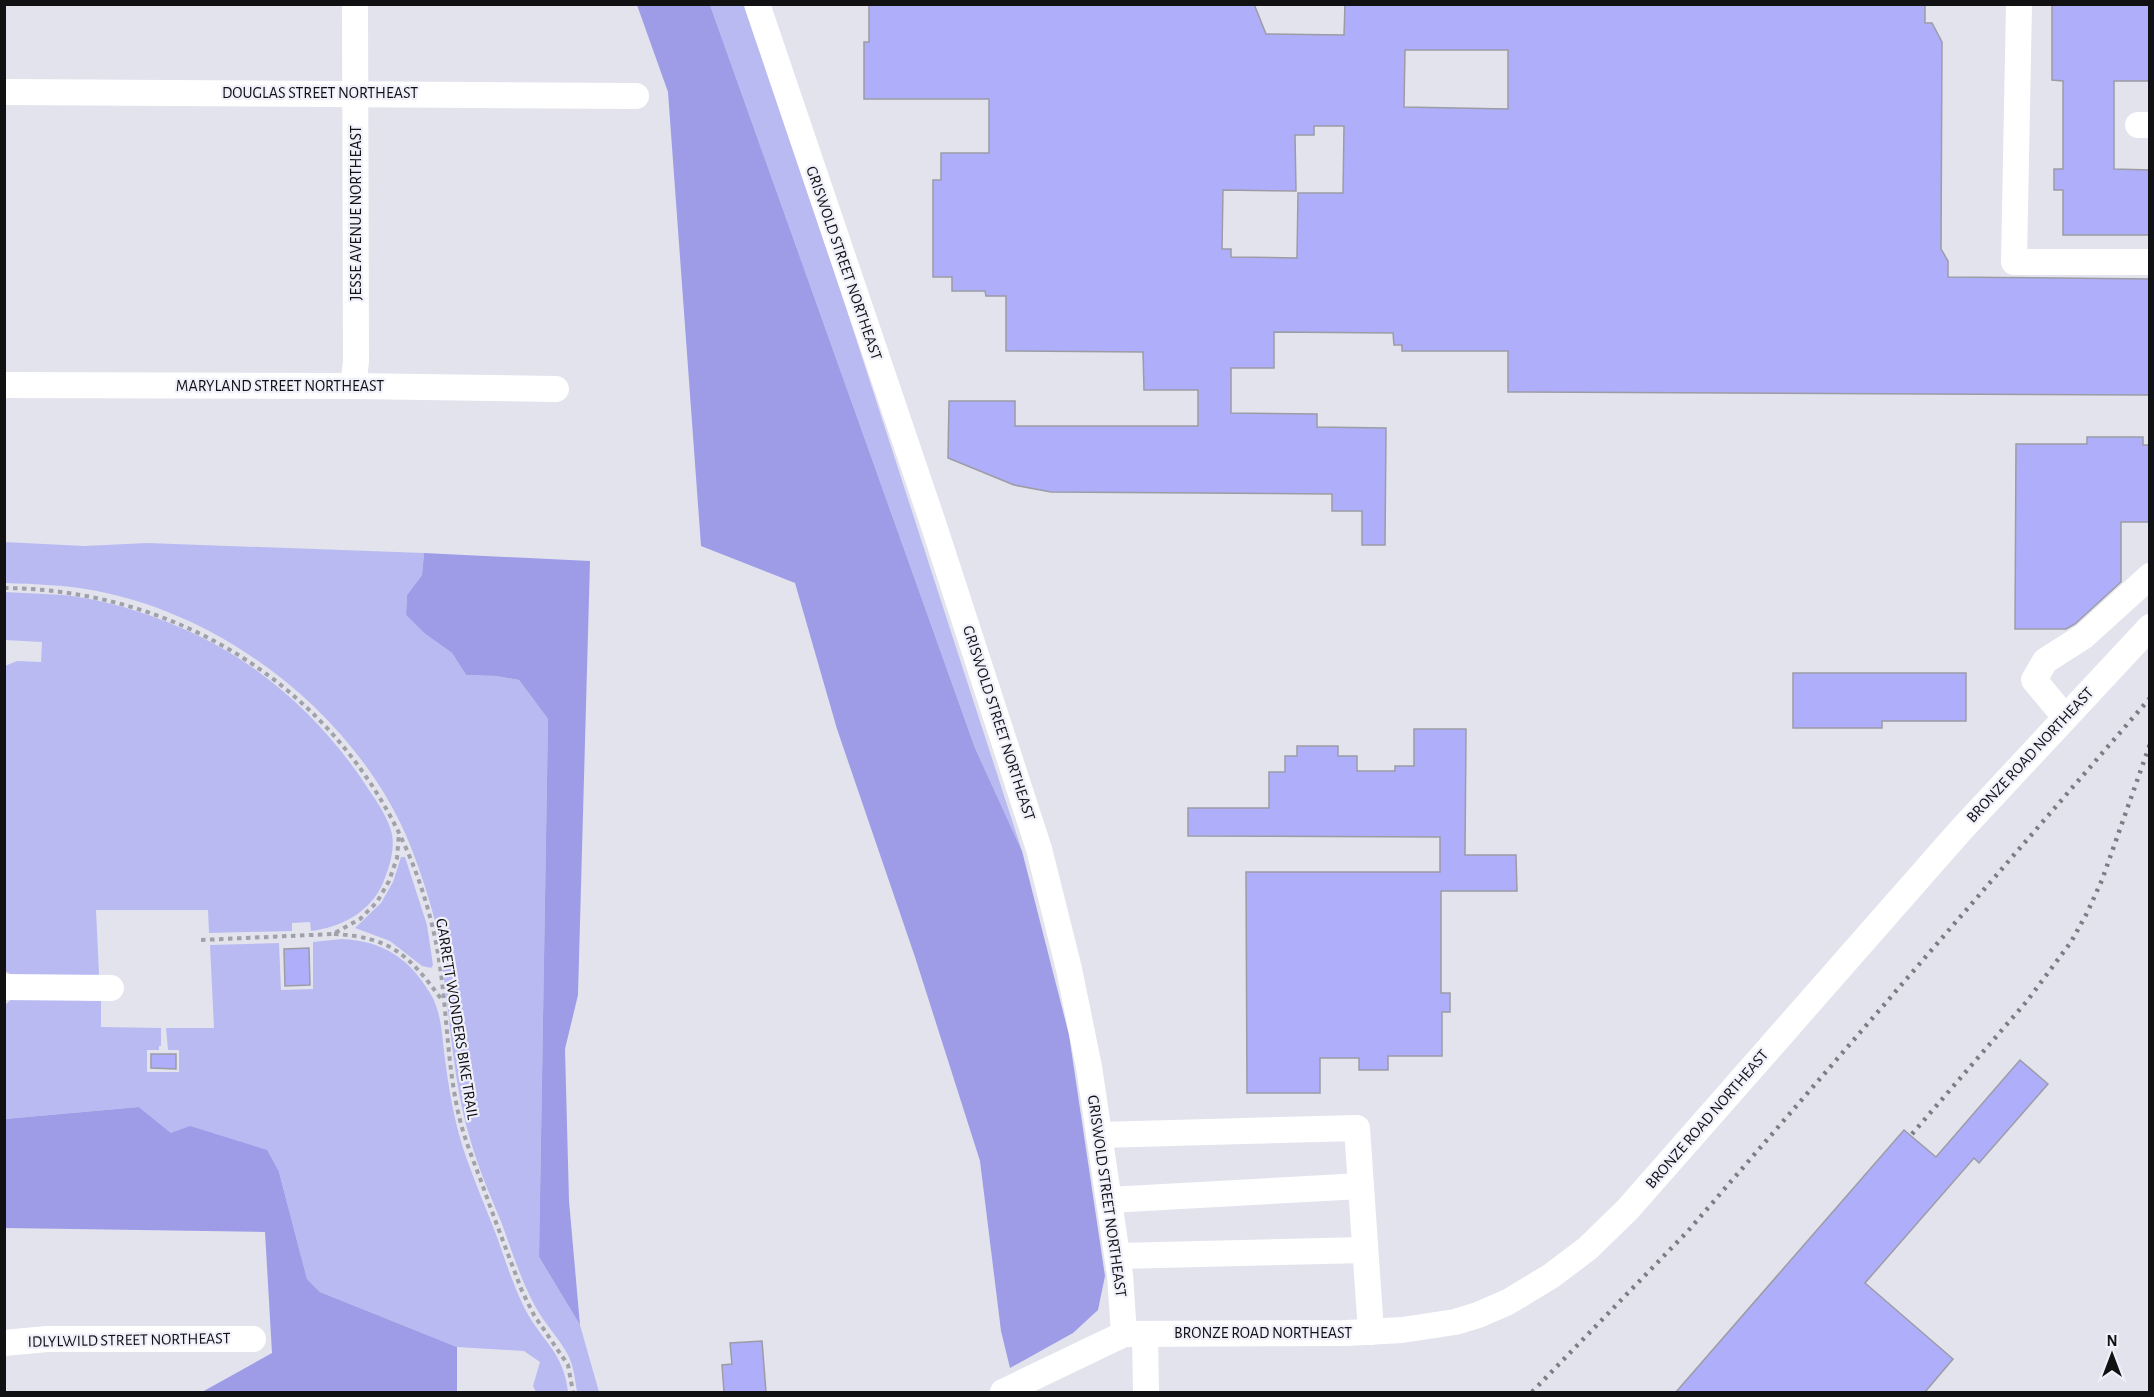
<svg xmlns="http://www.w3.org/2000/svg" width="2154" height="1397" viewBox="0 0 2154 1397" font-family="'Alegreya Sans',sans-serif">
  <rect width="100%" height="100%" fill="#e2e3ed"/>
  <g fill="#babaf3">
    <polygon points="710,5 748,5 1022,851 975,748"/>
    <path d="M4 542 84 546 147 543 424 553 422 575 407 595 406 615 424 633 452 653 466 675 496 676 519 680 548 719 539 1257 580 1325 599 1392H577C575 1380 574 1367 568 1355 559 1338 544 1323 535 1306 521 1280 512 1252 502 1224 491 1197 479 1170 471 1142 453 1085 451 1024 442 964 440 950 439 935 435 921 427 891 417 861 405 833 351 713 226 616 97 591 66 585 36 584 5 583Z"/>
    <path d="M4 592C24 593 44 594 64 595 109 600 158 616 199 636 268 669 328 726 369 790 378 803 388 818 392 834 395 851 389 868 383 883 370 913 341 927 311 931L310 922 292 923V931L209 933 208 910H96L99 974 96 977 14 976 5 971V666L17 661 41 662 42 642 5 640Z"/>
    <polygon points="401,857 405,857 406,860 427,925 433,965 431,968 422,966 390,941 355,928 381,903 393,882"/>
    <path d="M342 939C383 941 409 958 430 993 442 1012 442 1038 445 1059 449 1090 454 1119 463 1148 473 1178 486 1208 497 1237 505 1260 513 1284 523 1305 539 1339 564 1351 568 1392H536L533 1386 540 1362 524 1351 457 1347 320 1292 307 1279 279 1172 171 1133 139 1107 5 1119V1005L14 997 101 1001V1027L161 1028V1046H159V1050H147V1072H179V1050H168L166 1028H214L210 945 279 943 281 990 313 989V942Z"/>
  </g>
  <g fill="#9e9ce7">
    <polygon points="637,5 710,5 975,748 1022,851 1069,1035 1105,1276 1098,1310 1073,1333 1010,1368 1001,1331 980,1161 915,957 837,729 795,583 701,546 668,92"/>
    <polygon points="424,553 590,561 578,995 565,1049 569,1201 580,1325 539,1257 548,719 519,680 496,676 466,675 452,653 424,633 406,615 407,595 422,575"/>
    <polygon points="139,1107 171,1133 190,1126 267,1150 279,1172 307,1279 320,1292 457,1347 457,1392 202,1392 272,1353 265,1232 6,1228 5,1119"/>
  </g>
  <g fill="#afaefa" stroke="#9c9ca5" stroke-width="1.5" fill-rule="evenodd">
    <path d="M869 4H1254L1266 34 1344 35 1345 4H1925V23H1932L1942 42 1941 249 1948 261V277L2150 279V395L1508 392V351H1402V345H1394L1393 333 1274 332V368H1231V413L1317 414V427L1386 428 1385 545H1362V511H1332V494L1051 492 1014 485 948 458 949 401H1015V426H1198V390H1144L1143 352 1006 351V296H986L985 291H952V277H933V180H941V153H989V99H864V42H869ZM1405 50H1508V109L1404 107ZM1314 126H1344L1343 193H1298L1297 258 1231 257V249H1222L1223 190 1296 191 1295 135H1314Z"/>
    <polygon points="2052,4 2150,4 2150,81 2114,81 2114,169 2150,170 2150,235 2063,235 2063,190 2054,190 2054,169 2063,169 2063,81 2052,80"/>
    <polygon points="2087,437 2143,437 2143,445 2150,445 2150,522 2121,522 2121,582 2075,624 2066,629 2015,629 2016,444 2087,444"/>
    <polygon points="1793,673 1966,673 1966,721 1882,721 1882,728 1793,728"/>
    <polygon points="1414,729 1466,729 1465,855 1516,855 1517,891 1441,891 1441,993 1450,993 1450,1012 1442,1012 1442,1056 1388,1056 1388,1070 1359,1070 1359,1058 1320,1058 1320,1093 1247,1093 1246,872 1440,872 1440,837 1188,836 1188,808 1269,808 1269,772 1285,772 1285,756 1297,756 1297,746 1338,746 1338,756 1357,756 1357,771 1395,771 1395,766 1414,766"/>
    <polygon points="309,948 310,985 285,986 284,949"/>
    <polygon points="151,1054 176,1054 176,1069 151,1068"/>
    <polygon points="2020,1060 2048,1084 1979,1163 1974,1158 1865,1283 1953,1359 1925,1392 1676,1392 1904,1130 1936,1157"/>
    <polygon points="762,1341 766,1392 724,1392 722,1365 732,1364 730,1343"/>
  </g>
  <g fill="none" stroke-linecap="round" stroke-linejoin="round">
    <g stroke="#a1a1a9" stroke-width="4" stroke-dasharray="4.5 4.5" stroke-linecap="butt">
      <path d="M4 588C212 590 386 727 433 929 447 988 445 1049 457 1107 462 1133 472 1157 481 1181 494 1218 508 1254 522 1291L534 1315 568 1365 573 1392"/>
      <path d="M334 934C391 937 409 955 442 1000"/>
      <polyline points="201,940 333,934 360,919 377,902 389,881 397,858 399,833"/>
    </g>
    <g stroke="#fff" stroke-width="26">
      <polyline points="757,4 933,523 1039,849 1069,969 1089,1067 1120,1275 1124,1334"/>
      <polyline points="2019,4 2014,262 2150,262"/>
      <polyline points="4,92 636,96"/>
      <polyline points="2138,125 2150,125"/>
      <polyline points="4,385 353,386 556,389"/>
      <polyline points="353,386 356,362 355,4"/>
      <polyline points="2065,717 2034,680 2045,661 2084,636 2150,576"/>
      <polyline points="4,987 111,988"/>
      <polyline points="1099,1135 1357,1128 1371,1332"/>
      <polyline points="1109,1200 1361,1186"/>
      <polyline points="1118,1256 1365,1250"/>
      <polyline points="1145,1334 1146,1392"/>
      <polyline points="4,1343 47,1339 253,1339"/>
      <polyline points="1003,1392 1124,1334 1347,1333 1402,1330 1455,1322 1478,1315 1508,1302 1551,1276 1588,1248 1628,1209 1960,831 2150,627"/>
    </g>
    <g stroke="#7c7d83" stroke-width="4.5" stroke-dasharray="3 6" stroke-linecap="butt">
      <polyline points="1912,1134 2027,1001 2071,942 2087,913 2102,880 2150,744"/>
      <polyline points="1532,1392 1688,1231 2150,698"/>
    </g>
  </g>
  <g text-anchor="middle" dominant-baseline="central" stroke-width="4.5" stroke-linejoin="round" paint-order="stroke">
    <g font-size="16" fill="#111114" stroke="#f0f0fa">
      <text x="320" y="93">DOUGLAS STREET NORTHEAST</text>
      <text transform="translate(356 213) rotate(-90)">JESSE AVENUE NORTHEAST</text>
      <text transform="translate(844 263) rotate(71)">GRISWOLD STREET NORTHEAST</text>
      <text x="280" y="386">MARYLAND STREET NORTHEAST</text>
      <text transform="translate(999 723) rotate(72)">GRISWOLD STREET NORTHEAST</text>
      <text transform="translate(2030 755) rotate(-47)">BRONZE ROAD NORTHEAST</text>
      <text transform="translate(457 1019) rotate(81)">GARRETT WONDERS BIKE TRAIL</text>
      <text transform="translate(1707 1119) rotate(-49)">BRONZE ROAD NORTHEAST</text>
      <text transform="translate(1107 1196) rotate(82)">GRISWOLD STREET NORTHEAST</text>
      <text x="1263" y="1333">BRONZE ROAD NORTHEAST</text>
      <text transform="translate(129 1340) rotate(-1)">IDLYLWILD STREET NORTHEAST</text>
    </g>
  </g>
  <rect width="2154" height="1397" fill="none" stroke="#111114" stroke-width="12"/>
  <g transform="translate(2112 1355)" stroke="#f0f0fa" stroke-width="4.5" paint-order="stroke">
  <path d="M0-4.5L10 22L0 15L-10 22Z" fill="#111114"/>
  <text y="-9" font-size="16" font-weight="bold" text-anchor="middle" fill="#111114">N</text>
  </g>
</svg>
